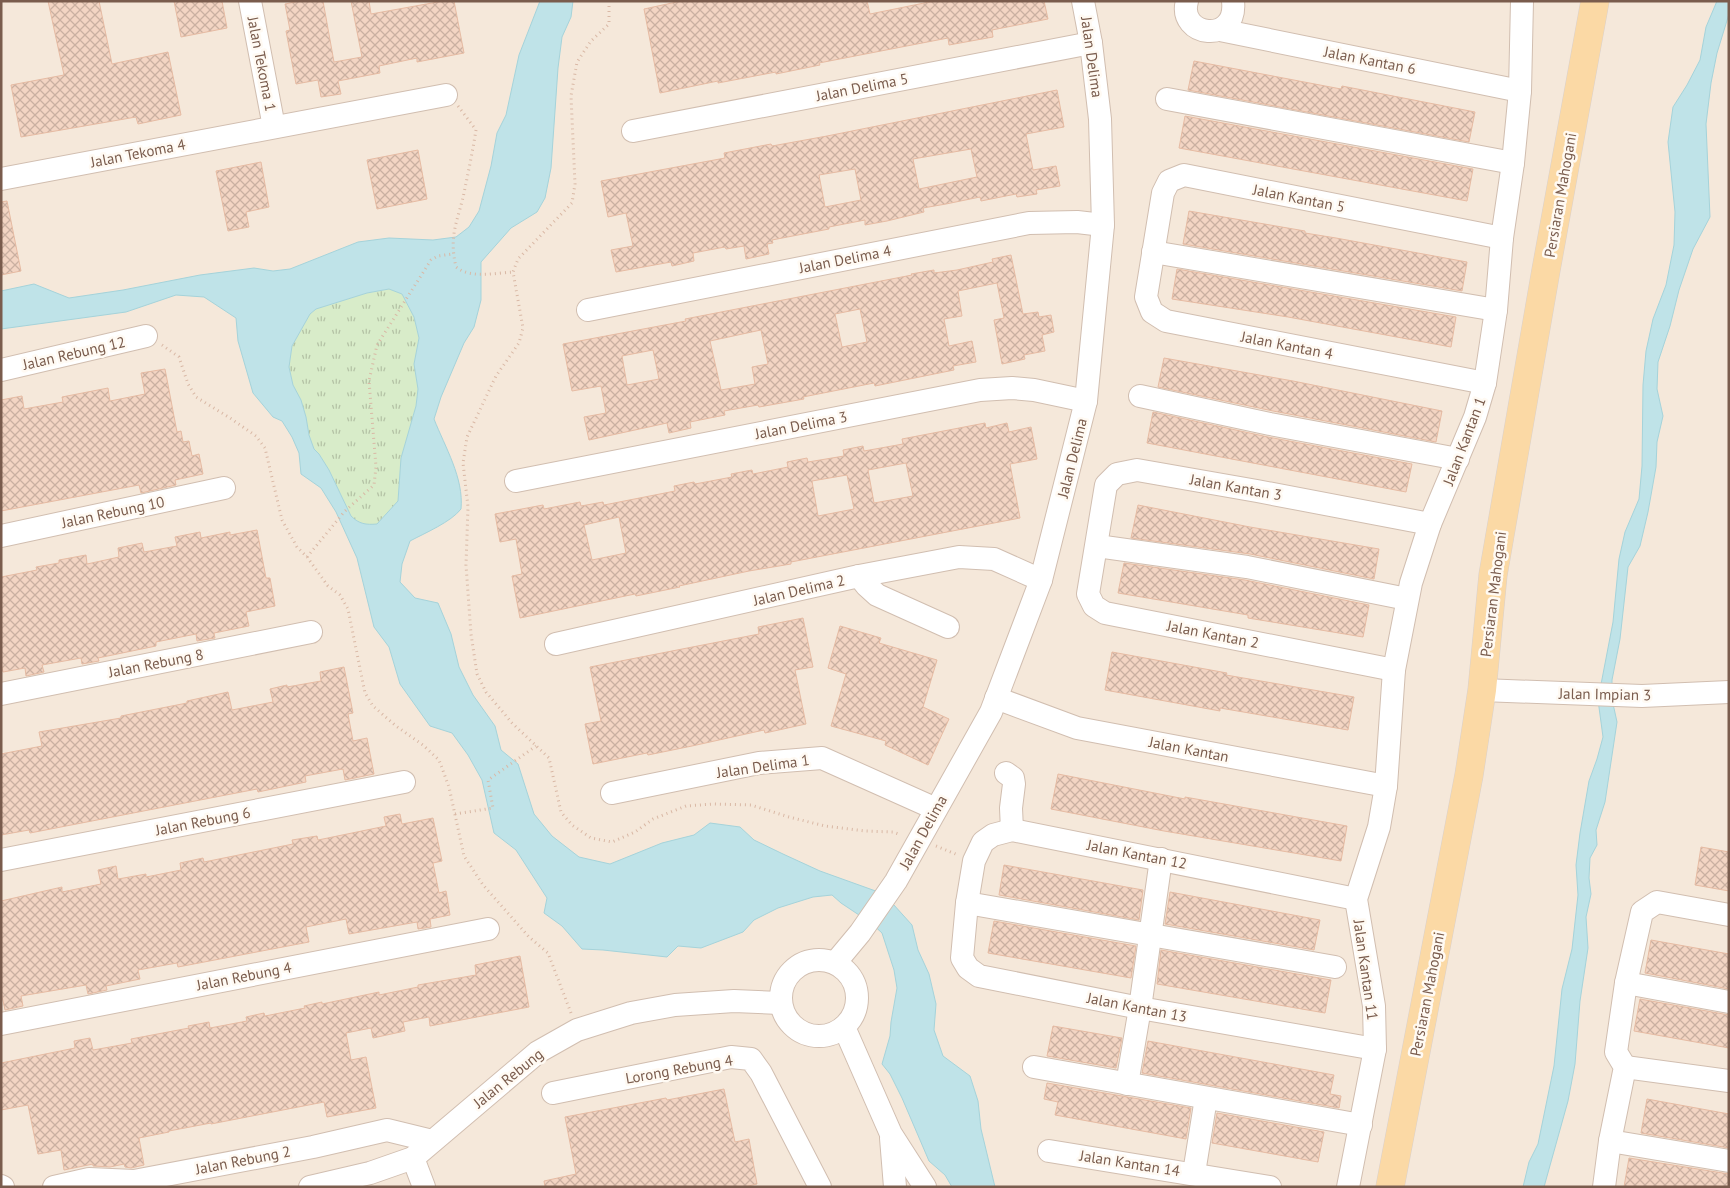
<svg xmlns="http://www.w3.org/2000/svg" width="1730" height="1188" viewBox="0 0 1730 1188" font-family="'PT Sans',sans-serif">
  <defs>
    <pattern id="grass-tufts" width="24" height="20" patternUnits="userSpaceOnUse" patternTransform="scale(1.25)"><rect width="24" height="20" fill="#d8ecc9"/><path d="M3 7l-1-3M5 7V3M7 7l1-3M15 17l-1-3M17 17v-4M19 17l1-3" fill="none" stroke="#b4c2a5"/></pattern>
    <pattern id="building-cross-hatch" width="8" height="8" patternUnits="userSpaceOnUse" patternTransform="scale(1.25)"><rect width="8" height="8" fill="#f3d5c3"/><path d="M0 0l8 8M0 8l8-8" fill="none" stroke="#cab0a1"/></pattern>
  </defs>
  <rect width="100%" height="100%" fill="#fdf6ec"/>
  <rect fill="#f5e8da" x="1" y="1" width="1728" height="1186"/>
  <path fill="url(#grass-tufts)" d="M389 289 402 294 414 317 419 338 414 364 418 389 416 406 401 458 398 501 377 524C366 525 359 524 351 516L329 470 319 454 314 449 309 435 306 417 301 400 293 385 289 367 292 346 310 314 316 309 367 293Z"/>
  <g fill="#bfe3e8" stroke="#a5d3da" fill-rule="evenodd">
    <path d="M540 1H573L571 17 562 37 558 68 551 168 545 198 537 212 511 228 481 262V300L474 327 464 343 441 397 434 419C445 447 464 478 461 509 451 522 425 533 410 541L402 564 400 582 415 598 438 603 451 634 459 667 473 695 495 726 501 750 518 764 534 814 552 836 579 857 610 864 662 843 694 835 710 823 740 827 754 840 783 854 820 871 884 894 912 925 918 950 929 974 936 1004 934 1030 943 1056 970 1076 978 1101 981 1129 995 1187H952L945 1175 929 1161 902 1098 890 1074 882 1064 890 1036 891 1022 897 988 894 970 882 933 871 923 841 903 832 895 813 897 778 908 754 920 743 932 701 948 678 946 667 957 603 950 582 949 562 926 544 913 547 898 516 850 494 833 482 780 468 755 452 733 430 726 400 684 389 647 374 627 357 558 336 512 321 488 301 474 299 453 292 437 282 421 273 417 253 393 238 341 236 318 204 297 176 295 126 312 1 329V291L34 284 69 298 123 290 200 275 254 268 273 271 290 269 358 242 389 238 433 240 456 237 469 227 479 211 491 166 497 133 506 115 519 55ZM389 289 402 294 414 317 419 338 414 364 418 389 416 406 401 458 398 501 377 524C366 525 359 524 351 516L329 470 319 454 314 449 309 435 306 417 301 400 293 385 289 367 292 346 310 314 316 309 367 293Z"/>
    <polygon points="1717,1 1729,1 1729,14 1717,53 1711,83 1706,124 1710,217 1693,249 1679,290 1670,326 1658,362 1657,389 1663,416 1657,442 1656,467 1648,512 1640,546 1628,567 1620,639 1612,680 1612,699 1617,722 1605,802 1596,830 1597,845 1590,858 1589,878 1591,894 1586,917 1588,948 1580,1001 1575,1064 1568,1101 1544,1187 1523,1187 1529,1162 1538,1144 1554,1066 1562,989 1572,949 1578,895 1576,865 1580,833 1589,781 1597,759 1603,737 1598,700 1613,622 1619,559 1625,532 1639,499 1642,466 1643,385 1646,351 1653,319 1666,285 1674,245 1675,212 1668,142 1673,107 1687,85 1700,60 1706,27"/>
  </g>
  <g fill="url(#building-cross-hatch)" stroke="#e6bba3" fill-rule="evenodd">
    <polygon points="48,1 99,1 112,64 168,52 181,115 138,124 136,117 21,137 11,85 64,75"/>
    <polygon points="174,1 222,1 227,28 181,37"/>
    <polygon points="300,1 323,1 334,62 362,57 351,1 369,1 371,14 443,1 454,1 464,53 417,62 417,58 379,66 380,73 338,81 341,94 321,97 318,80 296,84 286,31 290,30 285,4"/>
    <polygon points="681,1 867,1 870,14 934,1 1044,1 1048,19 992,30 993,37 949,45 948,38 819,63 820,65 776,74 776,72 718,83 718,81 660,93 644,9"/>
    <polygon points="1194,61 1341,89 1342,86 1475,112 1469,142 1188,90"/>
    <path d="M1057 90 1064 127 1026 134 1033 170 1056 166 1060 186 1036 190 1037 194 1017 197 1016 194 981 201 980 197 946 204 923 208 924 212 887 221 865 225V220L829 227V229L772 240 773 243 767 244 769 254 746 259 744 246 726 249 725 247 693 253 694 261 672 266 671 262 616 272 611 250 633 246 626 213 608 217 601 181 725 158 724 153 771 144 772 146 827 136ZM971 149 977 177 919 189 913 159ZM855 169 861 200 825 207 819 175Z"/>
    <polygon points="1185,116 1473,169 1467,201 1179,148"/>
    <polygon points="418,150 427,199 377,209 367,160"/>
    <polygon points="261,162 269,207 246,212 249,227 228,231 216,171"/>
    <polygon points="7,201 21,271 1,275 1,202"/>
    <polygon points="1189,211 1305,231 1305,233 1336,238 1467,262 1462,291 1183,244"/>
    <path d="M1011 255 1023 314 1038 312 1039 317 1051 315 1054 332 1042 335 1045 351 1024 355 1025 359 1002 364 994 320 1004 318 997 283 958 291 962 316 944 319 949 346 972 341 976 362 953 366 954 370 875 386 874 383 803 397 804 399 759 407 758 405 724 411 725 415 690 422 691 428 669 433 667 423 589 440 584 417 606 413 601 386 572 391 563 344 686 321 685 319 912 275 911 274 934 270V273L957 270 993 262 992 259ZM860 309 867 342 842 347 835 314ZM761 330 768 364 752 367 755 384 721 390 710 341ZM653 350 659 379 627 385 622 356Z"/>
    <polygon points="1177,269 1456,317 1451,347 1288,317 1172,299"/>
    <polygon points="1164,358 1293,381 1442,411 1436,442 1273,411 1158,387"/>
    <polygon points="165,369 177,432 181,431 183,442 189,441 192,456 199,454 203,474 175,480 176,485 141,493 139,485 1,511 1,400 22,396 24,409 63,402 62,397 108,388 110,401 145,394 141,373"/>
    <polygon points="1153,412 1268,437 1412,464 1406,492 1147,443"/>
    <path d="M985 423 986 428 1007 423 1009 432 1031 427 1037 459 1010 464 1020 518 791 562V564L749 571 679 586 680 587 636 596 635 594 520 618 512 576 522 574 516 539 500 542 495 514 543 505 544 509 580 502 581 506 603 502 604 505 675 491 674 486 694 482 695 484 732 477 731 474 752 470 753 474 788 467 787 462 807 458 808 462 844 456 843 450 863 446 864 451 903 444 902 439ZM906 463 913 496 874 503 868 470ZM847 475 854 509 818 516 812 481ZM619 517 626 553 592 560 584 525Z"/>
    <polygon points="1138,505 1250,527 1379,549 1374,579 1250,554 1131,538"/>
    <polygon points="257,530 266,578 270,578 275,606 246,612 249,626 214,633 215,638 197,641 196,634 156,642 156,646 98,658 99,661 82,664 81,658 42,665 44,672 26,676 25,668 3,672 1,664 1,577 37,570 36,567 59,563 59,560 86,555 87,564 119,557 118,548 142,543 144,552 177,546 175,537 200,532 201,538 230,532 230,535"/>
    <polygon points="1124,563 1245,580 1369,605 1363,637 1248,618 1248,615 1118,593"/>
    <polygon points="803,618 813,667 795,670 806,724 765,733 764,730 692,746 648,755 647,753 593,764 585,724 601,721 590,667 759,634 758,627"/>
    <polygon points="840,626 881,638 879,643 937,660 923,707 949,719 928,765 885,745 886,741 831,726 846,674 828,668"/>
    <polygon points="1112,652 1227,673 1226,675 1354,697 1348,730 1220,708 1220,711 1105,690"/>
    <polygon points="344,667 353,713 348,714 353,741 367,738 374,774 345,780 343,769 305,776 306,782 258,792 257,789 30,833 29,830 1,835 1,754 42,746 39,732 121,718 121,716 187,703 187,701 228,692 232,710 273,702 270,689 287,685 287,687 321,681 320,672"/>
    <polygon points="1058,774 1185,799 1185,797 1347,826 1341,861 1164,831 1051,809"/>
    <polygon points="400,814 402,824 433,818 442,861 433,863 439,893 446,891 450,915 430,919 431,927 418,929 417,922 349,934 346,919 306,927 309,942 178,967 177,963 138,970 140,979 106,986 107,990 88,994 86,985 21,996 23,1006 5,1010 1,992 1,901 62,887 62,892 101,884 98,870 116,866 118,879 146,874 146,877 181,870 180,863 203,858 204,862 293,844 292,840 317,836 318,840 386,826 384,817"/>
    <polygon points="1701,847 1729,852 1729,891 1695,885"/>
    <polygon points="1004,865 1143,890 1139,920 999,895"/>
    <polygon points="1170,892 1320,920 1314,950 1165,924"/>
    <polygon points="994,921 1136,946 1131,978 988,953"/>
    <polygon points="1651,940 1729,954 1729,989 1645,973"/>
    <polygon points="1161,950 1331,980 1325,1013 1157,984"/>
    <polygon points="520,956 529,1007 430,1026 429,1017 403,1022 405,1031 373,1038 371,1028 346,1033 351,1060 366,1057 376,1108 327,1117 324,1102 211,1124 211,1123 169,1131 169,1132 139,1138 144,1165 131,1168 125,1167 124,1164 110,1167 93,1166 93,1164 64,1170 61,1150 38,1154 28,1105 1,1110 1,1063 75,1048 74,1041 90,1038 93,1050 132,1043 131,1039 189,1028 188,1026 209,1022 210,1028 247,1021 246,1017 264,1013 265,1016 305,1008 304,1006 322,1002 322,1004 379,992 379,995 418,987 418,985 476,975 475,965"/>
    <polygon points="1640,999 1729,1015 1729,1048 1634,1031"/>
    <polygon points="1053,1026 1122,1038 1116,1068 1047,1056"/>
    <polygon points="1148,1041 1334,1075 1330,1094 1341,1096 1339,1108 1142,1073"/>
    <polygon points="1047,1083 1191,1108 1186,1139 1055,1115 1058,1102 1044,1099"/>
    <polygon points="724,1089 735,1142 749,1139 757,1184 744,1187 545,1187 544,1181 576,1174 565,1117 666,1098 667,1100"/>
    <polygon points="1647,1099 1729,1114 1729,1148 1641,1133"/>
    <polygon points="1217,1113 1324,1132 1318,1162 1212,1143"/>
    <polygon points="1629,1158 1729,1174 1729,1187 1624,1187"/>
  </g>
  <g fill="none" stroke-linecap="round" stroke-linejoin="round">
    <g stroke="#d1beb0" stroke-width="24">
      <g id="minor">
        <polyline points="250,1 274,127"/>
        <path d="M1187 1C1177 37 1238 45 1233 1"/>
        <polyline points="1220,30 1520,91"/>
        <polyline points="1167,99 1513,163"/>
        <polyline points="633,131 1091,43"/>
        <polyline points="1,179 446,95"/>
        <polyline points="1153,252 1496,310"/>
        <polyline points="588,310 1029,223 1077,222 1103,225"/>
        <polyline points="1,370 146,336"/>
        <polyline points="1485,383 1166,321 1152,312 1146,297 1163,193 1169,181 1184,175 1502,238"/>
        <polyline points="1140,396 1270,424 1458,459"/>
        <polyline points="516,481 980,390 1012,388 1034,390 1086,401"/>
        <polyline points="1,536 224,488"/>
        <polyline points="1097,546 1247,567 1407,599"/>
        <polyline points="859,576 866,585 877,595 948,627"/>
        <polyline points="556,644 859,576 959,557 994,559 1041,580"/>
        <polyline points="1394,670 1105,613 1094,606 1088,594 1106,485 1117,474 1137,470 1257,491 1430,524"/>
        <polyline points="1482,690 1642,696 1729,692"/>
        <polyline points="1,694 311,632"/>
        <polyline points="996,698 1077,728 1386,786"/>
        <polyline points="1006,773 1013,778 1014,784 1011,808 1012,830"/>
        <polyline points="612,793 759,763 822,758 936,809"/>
        <polyline points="1,860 404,782"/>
        <polyline points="1356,899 1012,830 993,835 983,842 974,861 967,903 962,958 968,968 979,976 1140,1008 1375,1049"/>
        <polyline points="967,903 1335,967"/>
        <circle cx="819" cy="998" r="38"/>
        <polyline points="835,963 860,933 896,881 991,712 1041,580 1086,401 1103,225 1100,119 1091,43 1083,1"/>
        <polyline points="1626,983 1729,1002"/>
        <polyline points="1,1024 488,929"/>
        <polyline points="844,1027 891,1134 925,1187"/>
        <polyline points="1034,1067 1361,1125"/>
        <polyline points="1625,1067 1729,1081"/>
        <polyline points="1127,1084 1140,1008 1161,859"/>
        <polyline points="553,1093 731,1057 751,1059 761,1073 820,1187"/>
        <polyline points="891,1138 895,1187"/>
        <polyline points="1610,1141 1729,1161"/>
        <polyline points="1049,1151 1270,1187"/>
        <polyline points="413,1158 424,1187"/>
        <polyline points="1194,1173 1206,1098"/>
        <polyline points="1,1186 3,1187"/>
        <polyline points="54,1187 89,1179 134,1181 313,1147 387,1130 432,1141"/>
        <polyline points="310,1187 370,1173 413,1158 538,1052 577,1030 631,1013 675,1005 734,1001 780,1003"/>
        <polyline points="1348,1187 1375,1049 1374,1006 1356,899 1379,827 1386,786 1394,670 1411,583 1430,524 1475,417 1485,383 1496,310 1502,238 1513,163 1520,91 1522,1"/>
        <polyline points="1604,1187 1610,1141 1625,1067 1616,1052 1626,983 1642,912 1657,902 1729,915"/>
      </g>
    </g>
    <g stroke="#dad1cd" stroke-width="29">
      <polyline id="major" points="1390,1187 1469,775 1482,690 1493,575 1546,270 1595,1"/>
    </g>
    <g stroke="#d9b8a5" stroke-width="3" stroke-dasharray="1 4" stroke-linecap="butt">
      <polyline points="609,1 609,24 591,41 577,62 571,96 575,184 572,203 518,259 513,272 523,328 519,343 496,376 467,437 463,463 468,507 466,565 471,634 477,674 486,692 512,723 549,758 561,812 572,825 591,838 612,842 635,832 653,819 686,806 713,804 751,805 789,817 825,826 865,831 893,832 901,835"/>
      <path d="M458 106 476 130C473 149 469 169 465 188 459 220 448 233 456 267 471 279 495 273 513 272"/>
      <polyline points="162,345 179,357 188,384 196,397 230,418 256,436 265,448 282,520 297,547 307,557 328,586 340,595 348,609 365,693 373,706 396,726 423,745 439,760 449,787 464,856 483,885 529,937 548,953 571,1013"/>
      <polyline points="307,557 345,511 374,485 376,467 369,381 377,345 431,260 438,256 452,254"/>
      <polyline points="455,814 493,808 488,780 536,746"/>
      <polyline points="936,846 958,855"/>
    </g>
    <use href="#minor" stroke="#fff" stroke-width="22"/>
    <use href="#major" stroke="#fbd9a5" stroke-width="28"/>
  </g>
  <g text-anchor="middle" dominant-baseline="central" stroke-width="5" stroke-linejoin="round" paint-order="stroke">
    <g font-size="15" fill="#7a5c4d" stroke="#fffaf3">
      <text transform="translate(1092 57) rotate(82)">Jalan Delima</text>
      <text transform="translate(1370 60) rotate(11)">Jalan Kantan 6</text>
      <text transform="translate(262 64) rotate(79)">Jalan Tekoma 1</text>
      <text transform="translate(862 87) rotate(-11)">Jalan Delima 5</text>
      <text transform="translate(138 153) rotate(-11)">Jalan Tekoma 4</text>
      <text transform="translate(1560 195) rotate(-80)">Persiaran Mahogani</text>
      <text transform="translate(1299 198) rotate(11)">Jalan Kantan 5</text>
      <text transform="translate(845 259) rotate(-11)">Jalan Delima 4</text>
      <text transform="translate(1287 345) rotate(11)">Jalan Kantan 4</text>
      <text transform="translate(74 353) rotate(-13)">Jalan Rebung 12</text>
      <text transform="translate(801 425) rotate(-11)">Jalan Delima 3</text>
      <text transform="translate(1464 441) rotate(-69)">Jalan Kantan 1</text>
      <text transform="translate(1072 458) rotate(-76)">Jalan Delima</text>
      <text transform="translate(1236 487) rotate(10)">Jalan Kantan 3</text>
      <text transform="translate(113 512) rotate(-12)">Jalan Rebung 10</text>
      <text transform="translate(799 590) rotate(-13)">Jalan Delima 2</text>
      <text transform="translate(1493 594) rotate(-83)">Persiaran Mahogani</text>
      <text transform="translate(1213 634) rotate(11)">Jalan Kantan 2</text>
      <text transform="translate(156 663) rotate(-11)">Jalan Rebung 8</text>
      <text transform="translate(1605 694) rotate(1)">Jalan Impian 3</text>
      <text transform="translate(1189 749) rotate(11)">Jalan Kantan</text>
      <text transform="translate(763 766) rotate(-8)">Jalan Delima 1</text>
      <text transform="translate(203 821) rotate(-11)">Jalan Rebung 6</text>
      <text transform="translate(923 832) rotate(-61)">Jalan Delima</text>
      <text transform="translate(1137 854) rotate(11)">Jalan Kantan 12</text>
      <text transform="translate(1366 970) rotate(82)">Jalan Kantan 11</text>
      <text transform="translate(244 976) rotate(-11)">Jalan Rebung 4</text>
      <text transform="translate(1427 994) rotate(-79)">Persiaran Mahogani</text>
      <text transform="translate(1137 1007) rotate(11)">Jalan Kantan 13</text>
      <text transform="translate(679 1069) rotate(-10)">Lorong Rebung 4</text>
      <text transform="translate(508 1078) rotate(-39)">Jalan Rebung</text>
      <text transform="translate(243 1160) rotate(-11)">Jalan Rebung 2</text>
      <text transform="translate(1130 1163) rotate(9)">Jalan Kantan 14</text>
    </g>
  </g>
  <rect width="1730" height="1188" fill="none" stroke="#7a5c4d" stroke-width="5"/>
</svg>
